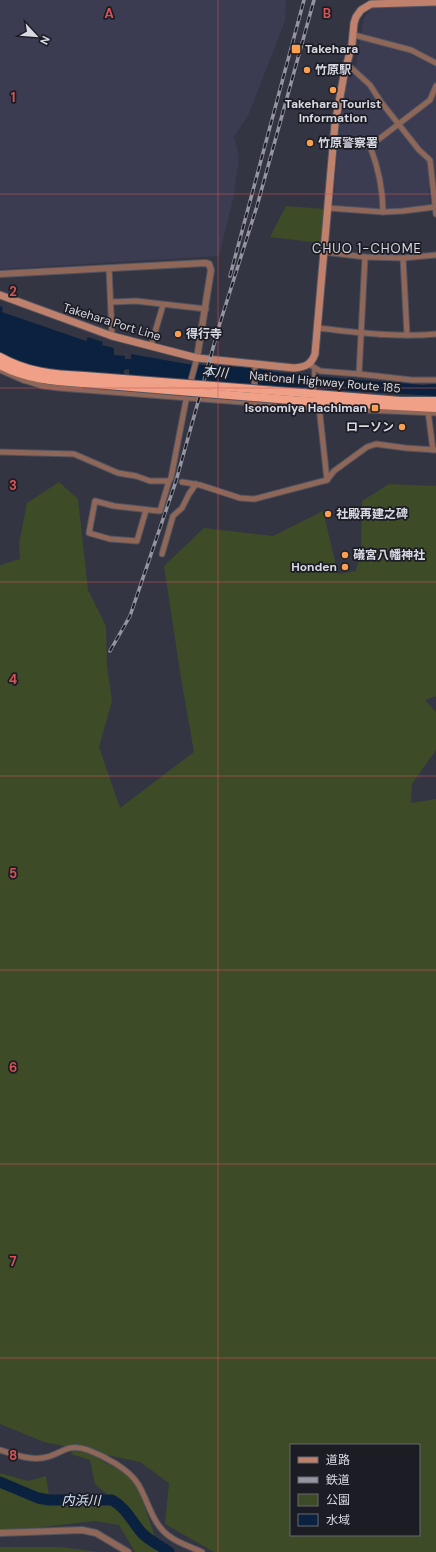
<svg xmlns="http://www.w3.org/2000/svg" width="436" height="1552" viewBox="0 0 436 1552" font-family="'DM Sans','Noto Sans JP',sans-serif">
  <rect width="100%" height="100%" fill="#343543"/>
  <g fill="#3b3c51">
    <polygon points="0,0 286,0 285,21 248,116 234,137 239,156 234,195 219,256 0,269"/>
    <polygon points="373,0 436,0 436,186 428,187 431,207 385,210 333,206 342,99 348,80 356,65 364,18 371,10"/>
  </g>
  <g fill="#3d4b27" fill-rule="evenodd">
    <polygon points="286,206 324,209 321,243 270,237"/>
    <path d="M59 482 78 499 88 590 106 626 107 666 112 701 99 747 120 808 194 752 181 678 164 566 204 528 273 536 323 511 338 574 356 571 361 547 362 501 389 484 436 486V696L425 700 436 712V750L412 784 411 803 436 799V1552H214L165 1524 169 1483 140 1462 88 1451C103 1464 122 1467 137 1484L160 1552H135L119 1525 94 1521 0 1532V1473L28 1481 46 1476 50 1503H102L107 1494 95 1484 90 1460 71 1454 73 1448 44 1442 0 1424V565L20 559 19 544 27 503ZM291 1445H419V1535H291Z"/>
    <polygon points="0,1547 61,1547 98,1552 0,1552"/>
  </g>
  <polygon fill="#0a2240" points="0,306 3,307 2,312 86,341 88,337 103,342 102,345 114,348 114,355 125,356 125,359 131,359 131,354 187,364 255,368 273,372 348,379 423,385 436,384 436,396 303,388 303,404 129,391 129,369 124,370 123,391 36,382 0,368"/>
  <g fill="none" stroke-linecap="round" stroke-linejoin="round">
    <path stroke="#0a2240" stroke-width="11" d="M0 1482 38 1498 49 1500H112C126 1508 131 1520 141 1532 149 1541 160 1545 169 1552"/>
    <g stroke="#525360" stroke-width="5.5">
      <polyline id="pedestrian" points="314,390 314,369"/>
    </g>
    <g stroke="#525360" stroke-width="7">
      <g id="minor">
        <polyline points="354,35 411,50 436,63"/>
        <polyline points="347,64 370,85 381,102 419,150 430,160 436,214"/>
        <polyline points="334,142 370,146"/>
        <polyline points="328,208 383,212 403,211 435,207"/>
        <path d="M383 212C383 189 378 167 370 146L430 100 436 86"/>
        <polyline points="324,252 365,257 403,258 436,255"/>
        <polyline points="403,258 407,335"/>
        <polyline points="109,268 112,336"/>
        <polyline points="111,302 136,301 206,309"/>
        <path d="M317 328C356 332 397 338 436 334"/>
        <polyline points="151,346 163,305"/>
        <polyline points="309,364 320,371 359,374 412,380 436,380"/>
        <polyline points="0,370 23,380"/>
        <polyline points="24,373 23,380 43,386 59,388 254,403 255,364"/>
        <polyline points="359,374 365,257"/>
        <polyline points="254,403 319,408 436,413"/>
        <polyline points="319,406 327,480"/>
        <polyline points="428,411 433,450"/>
        <polyline points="0,452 74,454 118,473 136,476 150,481 169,481 171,478 187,395 197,358"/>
        <polyline points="182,482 200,485 240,498 254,499 327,480 334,471 367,447 376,444 406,448 436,450"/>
        <polyline points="146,510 137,541 110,539 89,533 95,501 114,506 159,511 160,511 169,481"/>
        <polyline points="162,554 173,516 182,508 189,494 196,484"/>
        <path d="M0 1450C13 1454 28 1460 42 1458 61 1456 65 1442 88 1450 104 1456 129 1469 138 1484 148 1500 152 1524 169 1536 178 1543 191 1547 202 1552"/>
      </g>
    </g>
    <g stroke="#525360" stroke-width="8">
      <g id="tertiary">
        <polyline points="0,274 205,263 209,264 211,270 197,358"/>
        <polyline points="0,1533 82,1530 96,1533 128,1552"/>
      </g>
    </g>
    <g stroke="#525360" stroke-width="9">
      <path id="secondary" d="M0 295 112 336 197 358 294 368C305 367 311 365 315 354L335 124 344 75 352 44 354 23 356 17 361 10 371 4 436 2"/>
    </g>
    <g stroke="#525360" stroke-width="10">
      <g id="trunk">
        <path d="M0 357C27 372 53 375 84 376"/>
        <path d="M0 365C26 379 54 381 83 383"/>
        <polyline points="303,393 401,401 436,401"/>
        <polyline points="303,401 436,408"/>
      </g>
    </g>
    <use href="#pedestrian" stroke="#8e6759" stroke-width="3.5"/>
    <use href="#minor" stroke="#8e6759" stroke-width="5"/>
    <use href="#tertiary" stroke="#8e6759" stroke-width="6"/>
    <use href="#secondary" stroke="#bf816b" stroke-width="7"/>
    <use href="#trunk" stroke="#efa086" stroke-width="8"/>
    <g stroke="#9495a0" stroke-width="3.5">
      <g id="rail">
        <polyline points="230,276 304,0"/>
        <polyline points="110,651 130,616 176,481 220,323 257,206 314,0"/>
      </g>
    </g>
    <use href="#rail" stroke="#1c1d24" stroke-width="2" stroke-dasharray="6" stroke-linecap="butt"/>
    <g stroke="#525360" stroke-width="10" stroke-linecap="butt">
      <g id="trunk-bridge">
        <polyline points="84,376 303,393"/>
        <polyline points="83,383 303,401"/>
      </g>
    </g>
    <use href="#trunk-bridge" stroke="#efa086" stroke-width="8"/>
  </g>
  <path fill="none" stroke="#d65457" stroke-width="1" stroke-opacity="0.55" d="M218 0V1552M0 194H436M0 388H436M0 582H436M0 776H436M0 970H436M0 1164H436M0 1358H436"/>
  <g fill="#fa9f4e" stroke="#1c1d24" stroke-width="1.5">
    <rect x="291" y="44" width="10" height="10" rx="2"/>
    <circle cx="307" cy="70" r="4"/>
    <circle cx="333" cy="90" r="4"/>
    <circle cx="310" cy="143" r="4"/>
    <circle cx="178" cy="334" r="4"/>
    <rect x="371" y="404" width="8" height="8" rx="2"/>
    <circle cx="402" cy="427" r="4"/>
    <circle cx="328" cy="514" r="4"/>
    <circle cx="345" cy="555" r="4"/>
    <circle cx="345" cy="567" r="4"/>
  </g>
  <g text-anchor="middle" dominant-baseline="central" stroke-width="3.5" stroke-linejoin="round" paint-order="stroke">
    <g font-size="12" font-weight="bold" fill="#d8d9e3" stroke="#1c1d24" text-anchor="start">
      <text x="305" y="49">Takehara</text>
      <text x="315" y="70">竹原駅</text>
      <text x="333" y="104" text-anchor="middle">Takehara Tourist<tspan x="333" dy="14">Information</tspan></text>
      <text x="318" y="143">竹原警察署</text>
      <text x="186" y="334">得行寺</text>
      <text x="367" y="408" text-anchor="end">Isonomiya Hachiman</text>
      <text x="394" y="427" text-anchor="end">ローソン</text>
      <text x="336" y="514">社殿再建之碑</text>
      <text x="353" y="555">礒宮八幡神社</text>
      <text x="337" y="567" text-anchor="end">Honden</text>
    </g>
    <g font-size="12" fill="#d8d9e3" stroke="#1c1d24">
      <text transform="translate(112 322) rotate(17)">Takehara Port Line</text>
      <text transform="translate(325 382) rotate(5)">National Highway Route 185</text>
    </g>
    <g font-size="13" letter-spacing="1" fill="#d8d9e3" stroke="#1c1d24">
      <text x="367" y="248">CHUO 1-CHOME</text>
    </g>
    <g font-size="13" font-style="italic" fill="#d4e6fd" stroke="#1c1d24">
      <text transform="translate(215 372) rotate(5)">本川</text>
      <text x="81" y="1500">内浜川</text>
    </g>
  </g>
  <g font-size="13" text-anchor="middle" font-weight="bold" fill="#d65457" stroke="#1c1d24" stroke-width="3.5" stroke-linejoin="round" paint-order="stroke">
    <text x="109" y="18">A</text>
    <text x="327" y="18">B</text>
    <text x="13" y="102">1</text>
    <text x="13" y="296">2</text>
    <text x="13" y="490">3</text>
    <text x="13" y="684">4</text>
    <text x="13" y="878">5</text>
    <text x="13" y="1072">6</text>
    <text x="13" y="1266">7</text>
    <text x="13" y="1460">8</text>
  </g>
  <rect x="290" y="1444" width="130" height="92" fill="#1c1d24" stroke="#676870"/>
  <rect x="298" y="1457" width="20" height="6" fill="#bf816b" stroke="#676870"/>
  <text x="326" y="1464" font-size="12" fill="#d8d9e3">道路</text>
  <rect x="298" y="1477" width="20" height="6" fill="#9495a0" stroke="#676870"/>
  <text x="326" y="1484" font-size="12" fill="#d8d9e3">鉄道</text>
  <rect x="298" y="1494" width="20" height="12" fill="#3d4b27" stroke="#676870"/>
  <text x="326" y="1504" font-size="12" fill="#d8d9e3">公園</text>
  <rect x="298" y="1514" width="20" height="12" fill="#0a2240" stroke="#676870"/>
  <text x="326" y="1524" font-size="12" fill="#d8d9e3">水域</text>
  <g transform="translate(36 36) rotate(116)" stroke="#1c1d24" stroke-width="3" paint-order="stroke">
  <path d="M0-3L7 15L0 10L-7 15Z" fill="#d8d9e3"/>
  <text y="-6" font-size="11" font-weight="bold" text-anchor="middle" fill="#d8d9e3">N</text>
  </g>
</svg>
